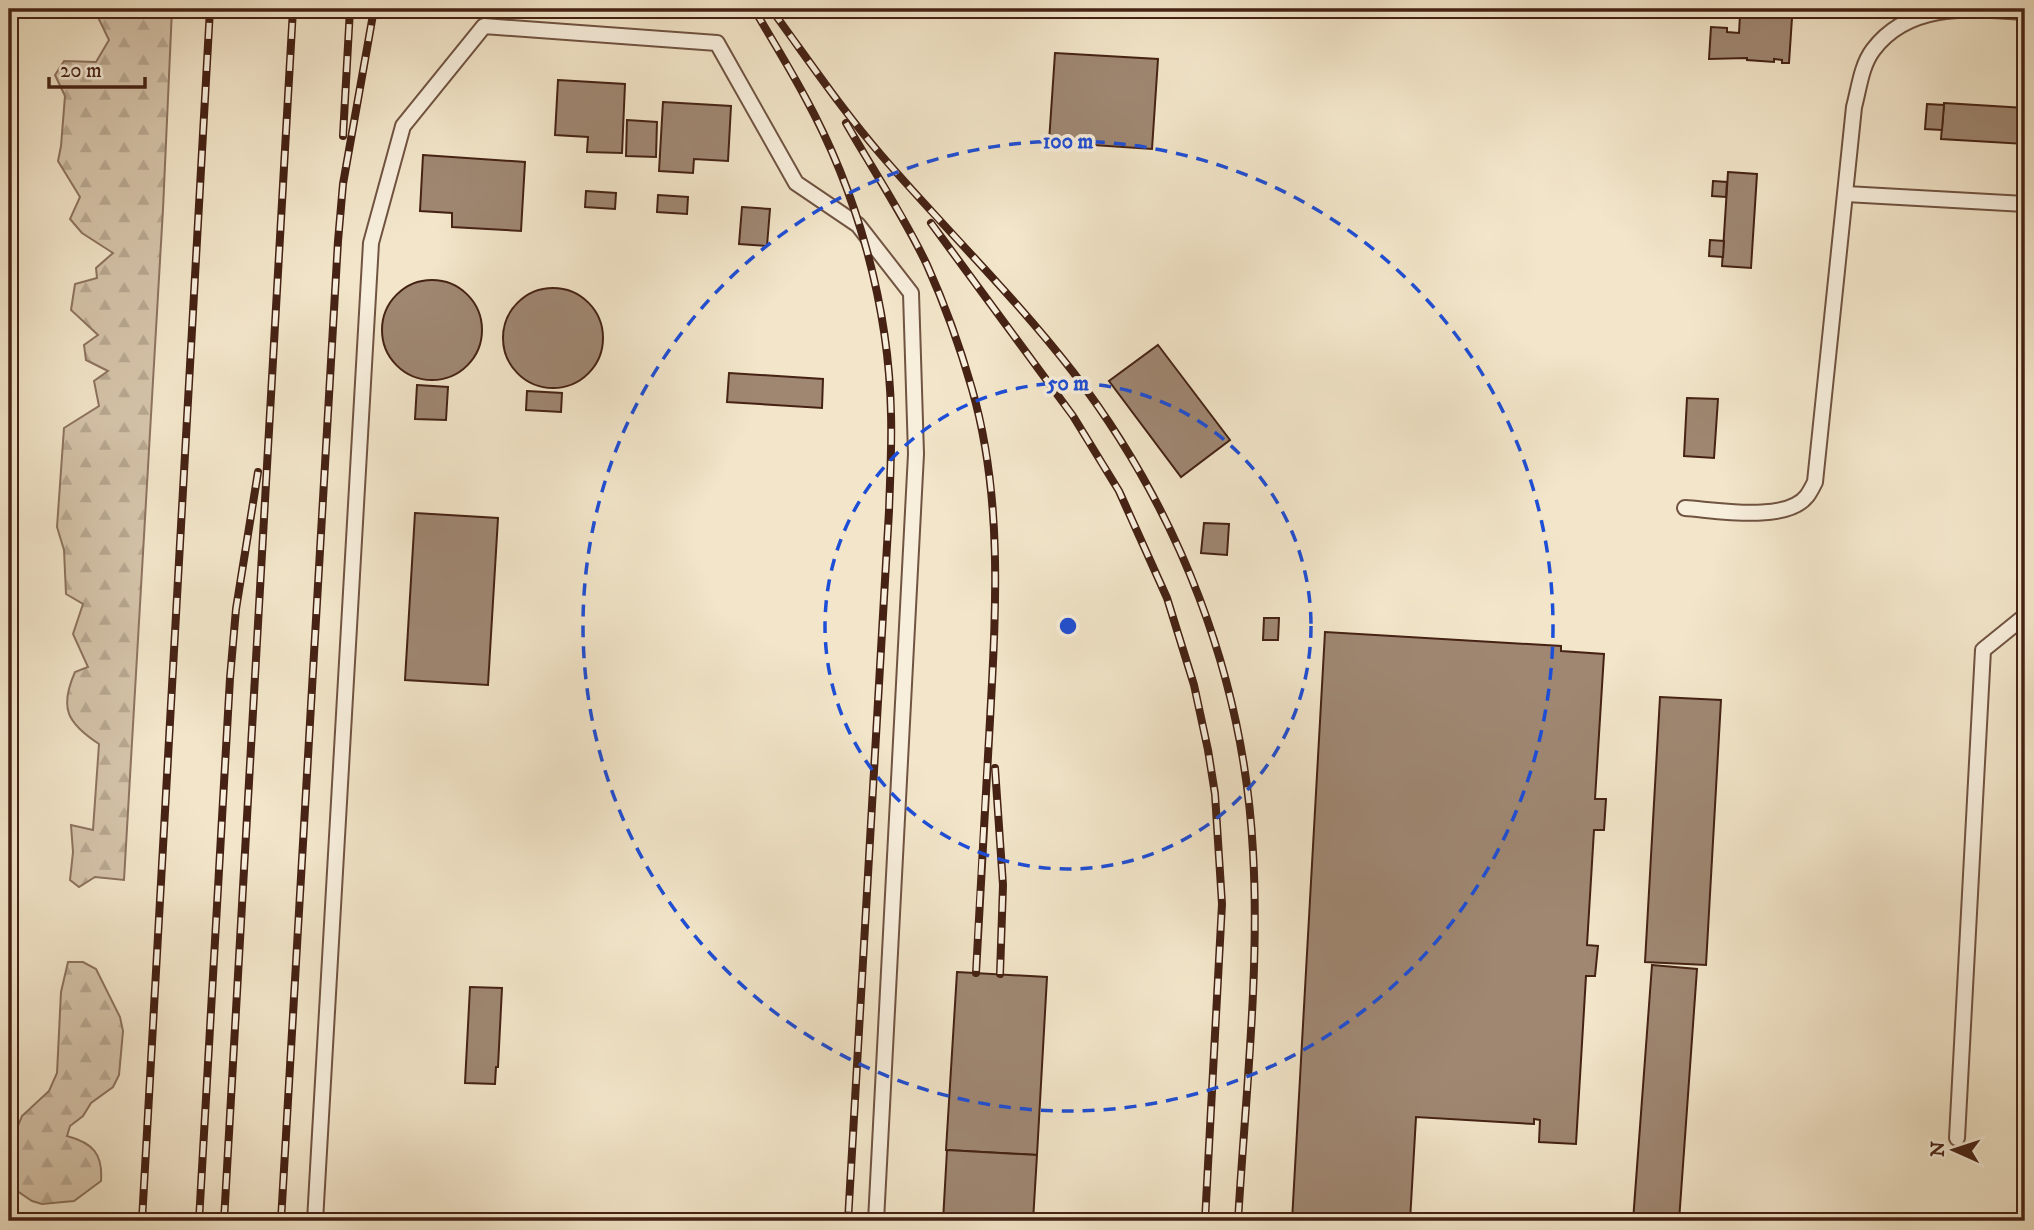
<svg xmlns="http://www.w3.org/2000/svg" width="2034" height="1230" viewBox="0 0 2034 1230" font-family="'IM FELL DW Pica',serif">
  <defs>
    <pattern id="forest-firs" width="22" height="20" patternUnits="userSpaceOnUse" patternTransform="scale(1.75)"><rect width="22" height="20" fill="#d5c4aa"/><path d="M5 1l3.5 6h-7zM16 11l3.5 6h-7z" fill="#b8a891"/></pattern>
  </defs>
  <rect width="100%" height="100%" fill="#f2e5c9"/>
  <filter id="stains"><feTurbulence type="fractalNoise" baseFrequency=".00286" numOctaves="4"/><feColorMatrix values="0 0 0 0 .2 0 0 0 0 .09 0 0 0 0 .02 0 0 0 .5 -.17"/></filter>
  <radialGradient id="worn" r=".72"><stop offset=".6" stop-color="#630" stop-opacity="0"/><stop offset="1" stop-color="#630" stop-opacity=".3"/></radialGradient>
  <g fill="url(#forest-firs)" stroke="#8d735f" stroke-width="2">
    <path d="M94 9H172L163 209 124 880 95 877 79 887 70 880 73 852 71 825 93 830 99 744C67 723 59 708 75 672L88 667 73 634 83 604 66 594 64 550 57 527 64 428 99 406 94 381 108 371 86 360 84 345 98 335 71 310 75 284 97 278 96 268 113 253 82 233 70 219 80 197 58 161 61 146 65 96 55 75 64 61 96 62 109 40Z"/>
    <path d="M68 962H83L96 969 120 1017 123 1031 119 1075 113 1087 91 1103 83 1116 70 1126 67 1136C93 1143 103 1154 101 1181L74 1201 42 1204 32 1201 13 1188 10 1180 14 1136 22 1116 49 1091 57 1073 61 992Z"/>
  </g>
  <g fill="#9f8772" stroke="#452214" stroke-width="2">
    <polygon points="1740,15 1792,18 1789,63 1782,63 1782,60 1774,59 1774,62 1747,60 1747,58 1709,59 1711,27 1727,28 1727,32 1739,33"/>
    <polygon points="1055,53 1158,59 1152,149 1049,142"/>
    <polygon points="558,80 625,84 622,153 587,152 588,137 555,135"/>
    <polygon points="663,102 731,106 728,161 694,159 693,173 659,171"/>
    <polygon points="1944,103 2025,108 2025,144 1941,139"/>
    <polygon points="1927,104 1944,105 1942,130 1925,129"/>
    <polygon points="627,120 657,122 656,157 626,156"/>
    <polygon points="423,155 525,162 521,231 452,227 452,213 420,211"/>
    <polygon points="1728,172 1757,174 1751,268 1722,266"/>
    <polygon points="1713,181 1727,182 1726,197 1712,196"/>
    <polygon points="586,191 616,193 615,209 585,207"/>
    <polygon points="658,195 688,197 687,214 657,212"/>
    <polygon points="742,207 770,209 767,246 739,244"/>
    <polygon points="1710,240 1724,241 1723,257 1709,256"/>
    <circle cx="432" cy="330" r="50"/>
    <circle cx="553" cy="338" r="50"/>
    <polygon points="1158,345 1230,440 1181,477 1109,381"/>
    <polygon points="729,373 823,379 822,408 727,402"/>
    <polygon points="417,385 448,387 446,420 415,419"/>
    <polygon points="527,391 562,393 561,412 526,410"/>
    <polygon points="1687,398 1718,399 1714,458 1684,456"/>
    <polygon points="415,513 498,518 488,685 405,680"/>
    <polygon points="1204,523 1229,524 1227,555 1201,553"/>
    <polygon points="1264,618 1279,618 1278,640 1263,640"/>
    <polygon points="1325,632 1561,646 1561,651 1604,654 1595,799 1606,799 1604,830 1594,830 1587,945 1598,946 1595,976 1586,976 1576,1144 1539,1142 1540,1120 1534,1119 1534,1124 1416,1117 1410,1221 1292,1221"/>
    <polygon points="1660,697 1721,700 1706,965 1645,962"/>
    <polygon points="1652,965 1697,969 1679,1221 1633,1221"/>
    <polygon points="957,972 1047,977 1037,1155 946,1150"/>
    <polygon points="470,987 502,988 498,1067 496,1067 495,1084 465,1083"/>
    <polygon points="947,1150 1037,1155 1033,1221 943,1221"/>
    <polygon points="2020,1183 2025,1183 2025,1221 2017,1221"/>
  </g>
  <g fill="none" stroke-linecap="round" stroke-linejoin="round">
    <g stroke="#705341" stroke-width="18">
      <g id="service">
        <polyline points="1846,194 2025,204"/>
        <path d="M1685 508C1716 510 1786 523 1807 496 1810 492 1813 486 1815 482L1854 107C1859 89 1861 66 1873 50 1910 1 1972 9 2025 12"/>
        <polyline points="1957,1138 1983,650 2025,616"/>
        <polyline points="315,1221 371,243 403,126 484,26 717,43 796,183 858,225 911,293 916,454 876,1221"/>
      </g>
    </g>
    <use href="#service" stroke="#f7eedc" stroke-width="14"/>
    <g stroke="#452214" stroke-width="8">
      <g id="rail">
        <path d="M754 9C771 38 789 67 805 97 857 192 889 305 891 414 892 446 890 479 889 511L848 1221"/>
        <path d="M771 9C807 58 842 110 882 156 945 229 1014 296 1073 372 1179 510 1244 677 1253 852 1260 972 1245 1101 1238 1221"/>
        <path d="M846 123C873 170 904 216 927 265 945 305 960 347 972 389 1003 497 996 609 990 720 985 804 980 888 976 973"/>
        <polyline points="343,136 350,9"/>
        <polyline points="931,223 1073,416 1119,491 1167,598 1194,685 1208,750 1215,794 1222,904 1205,1221"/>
        <polyline points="995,768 1003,885 1000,974"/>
        <polyline points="142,1221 210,9"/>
        <polyline points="199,1221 230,678 236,609 258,472"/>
        <polyline points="224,1221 293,9"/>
        <polyline points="281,1221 338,241 343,184 374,9"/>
      </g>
    </g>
    <use href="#rail" stroke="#f7eedc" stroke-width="5" stroke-dasharray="16" stroke-linecap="butt"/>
  </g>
  <g fill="none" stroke="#1d4ed8" stroke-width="3.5" stroke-dasharray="12 9">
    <circle cx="1068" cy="626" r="243"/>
    <circle cx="1068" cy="626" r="485"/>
  </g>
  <circle cx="1068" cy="626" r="10" fill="#1d4ed8" stroke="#f7eedc" stroke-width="3.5"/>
  <g font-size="21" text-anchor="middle" font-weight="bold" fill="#1d4ed8" stroke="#f7eedc" stroke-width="7" stroke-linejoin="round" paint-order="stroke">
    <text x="1068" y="148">100 m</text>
    <text x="1068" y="390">50 m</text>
  </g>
  <rect width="2034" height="1230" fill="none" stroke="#f2e5c9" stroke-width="35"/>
  <rect x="10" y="10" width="2013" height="1209" fill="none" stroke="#452214" stroke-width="3.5"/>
  <rect x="18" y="18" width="1999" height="1195" fill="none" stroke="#452214" stroke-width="2"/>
  <g transform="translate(1954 1150) rotate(273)" stroke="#f7eedc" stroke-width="5" paint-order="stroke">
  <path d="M0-5L12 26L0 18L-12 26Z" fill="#452214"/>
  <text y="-10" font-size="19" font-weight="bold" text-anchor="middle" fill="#452214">N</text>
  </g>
  <path d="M49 77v10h96v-10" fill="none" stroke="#452214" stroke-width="3.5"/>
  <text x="60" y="77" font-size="21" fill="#452214" stroke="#f7eedc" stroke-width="5" paint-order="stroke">20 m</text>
  <rect width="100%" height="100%" filter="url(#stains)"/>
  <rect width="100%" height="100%" fill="url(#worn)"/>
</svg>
